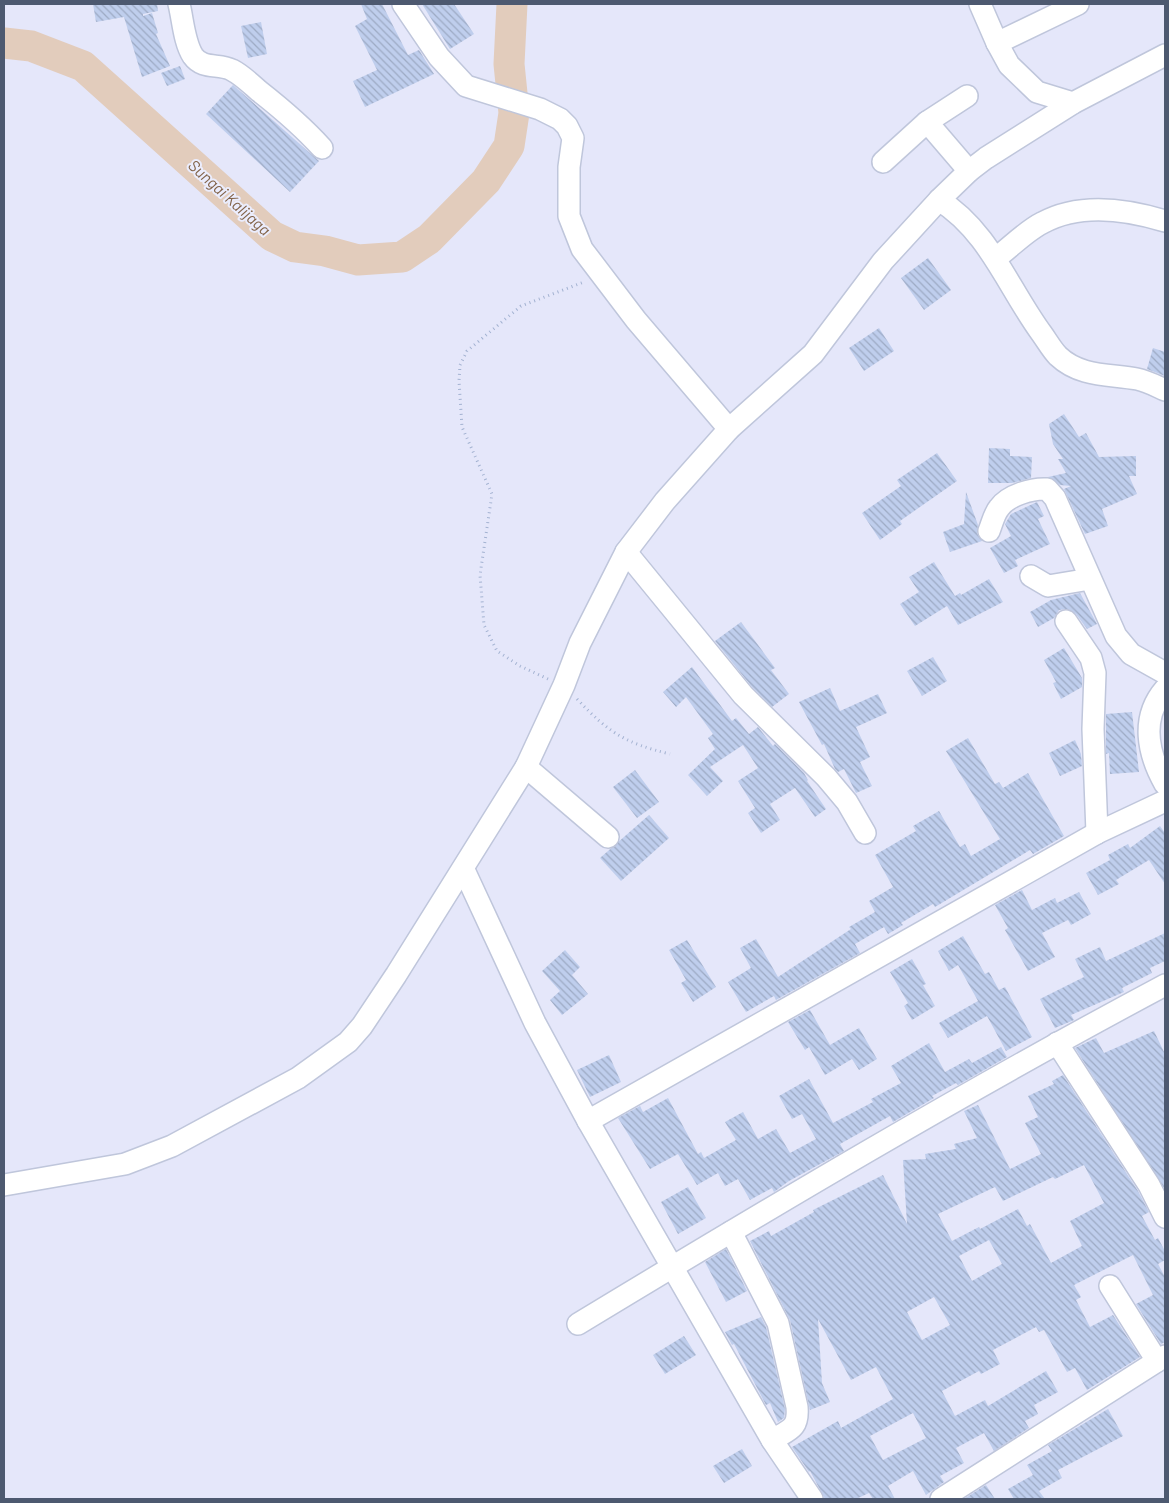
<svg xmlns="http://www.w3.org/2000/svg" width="1169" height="1503" viewBox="0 0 1169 1503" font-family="Barlow,sans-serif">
  <defs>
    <pattern id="building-back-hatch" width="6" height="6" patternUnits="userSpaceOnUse" patternTransform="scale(1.25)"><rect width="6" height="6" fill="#bfceed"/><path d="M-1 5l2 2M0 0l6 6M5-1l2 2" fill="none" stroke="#9daac4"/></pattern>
  </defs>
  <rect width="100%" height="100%" fill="#e5e7fa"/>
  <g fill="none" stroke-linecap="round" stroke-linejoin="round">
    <polyline stroke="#e2ccbc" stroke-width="31" points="4,43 31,46 83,66 272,236 295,247 325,251 358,260 402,257 429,239 486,181 509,146 514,113 509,64 512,4"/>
  </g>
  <g fill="url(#building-back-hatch)" fill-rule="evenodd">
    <polygon points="93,4 157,4 158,11 143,14 143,16 152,13 158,33 156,34 170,66 142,77 124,17 96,22"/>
    <polygon points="361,4 382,4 408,55 419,50 434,74 365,107 353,81 377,70 355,26 367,19"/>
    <polygon points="422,4 454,4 474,34 450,49"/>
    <polygon points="261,22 267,54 248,58 241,26"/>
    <polygon points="180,66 185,79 167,86 161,73"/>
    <polygon points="233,85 319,161 290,192 206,114"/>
    <polygon points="928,258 951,290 924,310 901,278"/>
    <polygon points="879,328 894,351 864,371 849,348"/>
    <polygon points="1153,348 1165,352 1165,376 1147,369"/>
    <polygon points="1064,414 1079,437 1086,433 1099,457 1136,456 1136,476 1129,476 1137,494 1102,509 1108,526 1085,534 1064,489 1071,486 1060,485 1048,477 1066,473 1058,459 1063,459 1053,444 1049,424"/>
    <polygon points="989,448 1010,449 1010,456 1032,457 1031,478 1012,483 988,483"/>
    <polygon points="937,453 957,481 900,521 902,524 880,540 862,513 901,486 897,480"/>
    <polygon points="966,492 978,525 977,533 982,541 950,552 943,532 964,524"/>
    <polygon points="1037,502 1044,516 1038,519 1050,544 1015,560 1018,566 1004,573 990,548 1011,536 1005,524 1011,514"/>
    <polygon points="934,562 955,596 960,593 961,595 989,579 1003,602 958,625 947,606 915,626 900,604 919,592 909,577"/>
    <polygon points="1080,593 1097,624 1087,629 1076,614 1066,609 1059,610 1054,618 1038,627 1030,612 1051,600"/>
    <polygon points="741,622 775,668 771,670 789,694 772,707 752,687 715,641"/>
    <polygon points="1064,648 1082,678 1082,687 1061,699 1053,683 1056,682 1044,660"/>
    <polygon points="933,657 947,681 922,696 907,671"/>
    <polygon points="692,667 732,721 736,718 749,734 758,727 773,746 775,744 804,773 808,780 807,781 826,809 815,817 795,788 770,804 780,820 761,833 748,813 755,808 738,781 758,768 743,745 710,767 723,781 707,796 688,775 715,749 708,738 713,734 686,697 676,707 663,692"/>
    <polygon points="830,688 840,711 878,694 887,713 856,727 870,757 860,762 872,786 856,793 844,769 838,772 835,769 824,744 822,745 799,702"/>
    <polygon points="1132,712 1139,772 1110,774 1109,753 1106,754 1106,714"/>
    <polygon points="968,738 995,784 999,782 1003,788 1028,773 1064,836 1033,854 1030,850 935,907 933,904 901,923 903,925 888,934 884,927 855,944 860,953 776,1000 774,996 746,1012 728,982 751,968 740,948 756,939 778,977 851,929 849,927 875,912 869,901 893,887 875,855 916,831 913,826 939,811 960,847 965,844 971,856 1000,839 946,751"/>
    <polygon points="1075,740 1081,754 1082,766 1060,776 1049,753"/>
    <polygon points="635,770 659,802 637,818 613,787"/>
    <polygon points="649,815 669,838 621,881 600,858"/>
    <polygon points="1160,826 1165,833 1165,884 1149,860 1116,880 1119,884 1098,895 1086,873 1110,860 1108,855 1128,844 1130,848"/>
    <polygon points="1022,890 1032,910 1055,898 1057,903 1079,892 1091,914 1071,925 1068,920 1042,933 1055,957 1028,971 1005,930 1008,928 995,905"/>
    <polygon points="1165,933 1165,961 1150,968 1152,973 1122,988 1124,992 1071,1015 1074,1020 1055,1028 1040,999 1084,977 1075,959 1100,947 1106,961"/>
    <polygon points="963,936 985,974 989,972 999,990 1005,987 1032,1037 1006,1051 987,1016 948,1038 939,1023 978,1001 958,965 949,971 938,951"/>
    <polygon points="687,940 716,987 693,1002 681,983 686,980 669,950"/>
    <polygon points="565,950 580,967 572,975 588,994 562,1015 550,1000 560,991 542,971"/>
    <polygon points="912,959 926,984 923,985 935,1006 912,1020 904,1006 908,1003 890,972"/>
    <polygon points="810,1010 830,1045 859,1028 877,1059 859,1070 852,1059 825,1075 809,1047 805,1050 788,1022"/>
    <polygon points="1154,1031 1165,1054 1165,1190 1075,1048 1096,1038 1104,1053"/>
    <polygon points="929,1043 945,1072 969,1059 972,1063 1001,1047 1007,1057 958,1085 956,1083 932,1096 934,1098 893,1122 890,1116 840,1144 844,1151 789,1181 774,1192 772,1188 750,1200 738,1179 725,1186 718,1173 697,1185 678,1154 650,1169 618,1118 640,1106 643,1112 668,1098 698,1154 701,1152 704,1158 736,1140 725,1122 743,1112 758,1139 776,1129 790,1153 816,1139 802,1114 792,1119 779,1096 809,1079 833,1123 873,1102 871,1099 901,1083 891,1066"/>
    <polygon points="609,1055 621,1082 590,1097 577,1070"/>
    <path d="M1063 1075 1138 1191 1149 1212 1142 1216 1155 1240 1158 1238 1165 1251V1260L1158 1264 1165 1277V1342L1161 1344 1136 1304 1153 1295 1133 1255 1074 1285 1081 1297 1076 1300 1090 1327 1113 1315 1140 1357 1087 1390 1075 1368 1067 1372 1044 1330 1039 1332 1036 1327 993 1350 1000 1364 981 1374 979 1371 942 1391 955 1416 985 1400 988 1406 1046 1371 1058 1392 1034 1405 1038 1414 1025 1421 1029 1428 994 1451 984 1433 956 1448 964 1463 940 1476 944 1482 926 1495 913 1471 888 1486 895 1499H873L869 1493 856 1499H825L810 1471 809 1472 792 1447 838 1421 841 1428 893 1399 876 1367 851 1380 818 1319 822 1383 830 1402 810 1410 790 1320 750 1241 769 1231 771 1236 814 1212 813 1210 883 1175 907 1224 903 1160 926 1159 925 1154 956 1149 954 1144 977 1138 964 1111 978 1105 1010 1169 1041 1154 1025 1123 1038 1117 1028 1096 1054 1084 1052 1081ZM1084 1165 1104 1203 1070 1221 1082 1246 1051 1263 1030 1224 1027 1226 1018 1209 980 1229 979 1227 952 1241 938 1214 995 1187 1003 1201 1053 1177 1055 1179ZM989 1240 1002 1264 972 1281 959 1256ZM934 1297 950 1325 922 1340 907 1312ZM913 1413 926 1438 883 1460 870 1436Z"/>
    <polygon points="688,1187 706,1218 678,1234 661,1202"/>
    <polygon points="726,1249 747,1291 726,1302 705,1262"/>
    <polygon points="761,1317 766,1327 785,1409 784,1418 778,1422 770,1403 766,1405 734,1344 732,1345 725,1332"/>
    <polygon points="684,1336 696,1355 665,1374 653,1355"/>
    <polygon points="1108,1409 1123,1436 1058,1470 1062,1478 1039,1491 1045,1499 1014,1499 1008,1489 1033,1475 1027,1465 1052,1451 1048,1445"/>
    <polygon points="742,1449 752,1466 724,1483 713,1466"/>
    <polygon points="986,1485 995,1499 964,1499"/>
  </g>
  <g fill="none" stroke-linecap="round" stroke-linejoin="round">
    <g stroke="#bfc6db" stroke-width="24">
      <g id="minor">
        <path d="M179 4C183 20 184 42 193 56 203 70 219 63 232 70 242 75 251 84 259 91 282 109 303 127 322 148"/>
        <polyline points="403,4 439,57 466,86 540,109 560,119 567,126 573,138 569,167 569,216 582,249 636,320 729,429"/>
        <polyline points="980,4 997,43 1009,65 1037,92 1073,103"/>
        <polyline points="997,43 1078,4"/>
        <polyline points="927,122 967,96"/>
        <polyline points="883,162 927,122 969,171"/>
        <path d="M939 200C989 231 1008 288 1042 334 1047 341 1052 350 1058 356 1080 377 1109 374 1137 379 1147 381 1156 386 1165 390"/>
        <path d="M996 258C1011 247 1026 231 1042 223 1080 202 1126 209 1165 221"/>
        <path d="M989 531C992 524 994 514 999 508 1008 495 1033 488 1047 489L1055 498 1116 636 1131 654 1165 673"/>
        <polyline points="626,552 743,695 826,777 847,802 865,833"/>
        <polyline points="1031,576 1048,586 1090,579"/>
        <polyline points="1066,621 1091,658 1095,673 1093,729 1097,833"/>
        <path d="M1165 689C1140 718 1148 754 1165 784"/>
        <polyline points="526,767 608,837"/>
        <polyline points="464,870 535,1023 588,1121 772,1440 812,1499"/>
        <polyline points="1057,1043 1149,1185 1165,1217"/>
        <polyline points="588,1121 1097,833 1165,801"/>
        <polyline points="4,1185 125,1164 172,1146 298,1078 348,1042 362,1026 396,975 526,767 564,685 580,643 626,552 665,501 729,429 813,354 883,261 939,200 969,171 986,158 1073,103 1165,55"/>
        <path d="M731 1232 778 1323 797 1407C799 1429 789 1430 772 1440"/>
        <polyline points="1110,1286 1157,1361"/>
        <path d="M578 1324C771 1207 966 1091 1165 985"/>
        <polyline points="941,1499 1165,1356"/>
      </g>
    </g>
    <g stroke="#a3b2d1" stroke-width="3" stroke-dasharray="1 4" stroke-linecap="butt">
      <polyline points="548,679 520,666 497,651 484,625 480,575 492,494 462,427 459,381 460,365 467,351 521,306 584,282"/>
      <path d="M577 699C609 733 625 743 670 754"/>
    </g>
    <use href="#minor" stroke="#fff" stroke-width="21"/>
  </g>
  <g text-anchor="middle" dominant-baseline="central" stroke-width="4" stroke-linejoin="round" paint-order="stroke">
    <g font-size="16" font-style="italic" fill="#826349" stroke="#ebedfd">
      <text transform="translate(230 197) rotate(42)">Sungai Kalijaga</text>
    </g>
  </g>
  <rect width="1169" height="1503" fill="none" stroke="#4d5970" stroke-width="10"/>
</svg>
